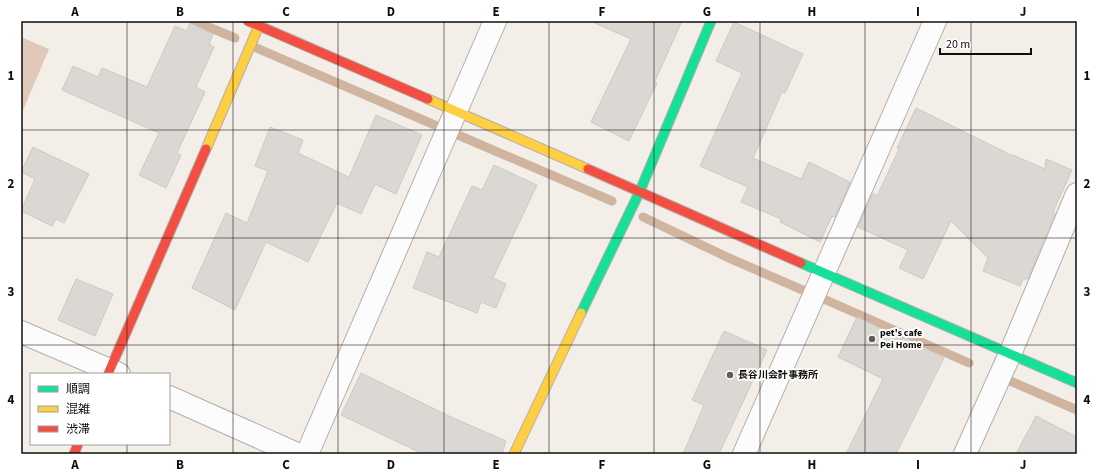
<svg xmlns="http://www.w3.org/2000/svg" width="1098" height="475" viewBox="0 0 1098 475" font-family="'Source Sans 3','Noto Sans JP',sans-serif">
  <rect width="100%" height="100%" fill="#f4eee9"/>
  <polygon fill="#e0c9b8" points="21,37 49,49 21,115"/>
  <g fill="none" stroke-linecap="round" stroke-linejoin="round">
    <g stroke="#cfb4a0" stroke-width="9">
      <polyline points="194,21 235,38"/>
      <polyline points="252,46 444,129"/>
      <polyline points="458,135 612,201"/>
      <polyline points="643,217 729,258 807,292"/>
      <polyline points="817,296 969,363"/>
      <polyline points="1008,380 1077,410"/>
    </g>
  </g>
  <g fill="#dbd7d3" stroke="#cec9c5">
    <polygon points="590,21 682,21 655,81 657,83 629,141 591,122 631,39"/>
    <polygon points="734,22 803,54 785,93 782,92 753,158 801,179 809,162 850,182 835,217 832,216 820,242 780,222 781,219 741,202 748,187 700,166 742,73 716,61"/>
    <polygon points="190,23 213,34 209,44 214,47 196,87 205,92 177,153 181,155 166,188 139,175 159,133 62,90 73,66 98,77 102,68 147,87 175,26 187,31"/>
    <polygon points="916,108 1013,156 1013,155 1045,169 1046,159 1072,170 1053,212 1055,213 1028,279 1023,279 1020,286 983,271 988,258 951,221 923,279 899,268 908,250 858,227 873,193 877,196 899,149 897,148"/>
    <polygon points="376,115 422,135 396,194 375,184 361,214 337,203 308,262 266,242 235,310 192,288 226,213 247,223 268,171 255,166 270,127 303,140 298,153 349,177"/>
    <polygon points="33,147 89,174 64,223 56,219 52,226 21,211 35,179 21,172"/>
    <polygon points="494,165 537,185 493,278 506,284 496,308 481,302 477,313 413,288 427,252 439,257 472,186 482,190"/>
    <polygon points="76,279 113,294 95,336 58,320"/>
    <polygon points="857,317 903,339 904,337 944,358 896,454 846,454 883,379 838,357"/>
    <polygon points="724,331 767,350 719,454 683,454 704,405 692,400"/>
    <polygon points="361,373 451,417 506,441 502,454 423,454 341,415"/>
    <polygon points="1036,416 1077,437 1077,454 1016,454"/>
  </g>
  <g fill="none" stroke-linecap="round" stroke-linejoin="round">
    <g stroke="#b3afab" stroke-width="24">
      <g id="street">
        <polyline points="21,332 119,374"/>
        <polyline points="169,397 297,454"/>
        <polyline points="307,454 495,21"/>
        <polyline points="744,454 935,21"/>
        <polyline points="965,454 1010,354 1077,194"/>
      </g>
    </g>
    <g stroke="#b3afab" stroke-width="11">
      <g id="fast">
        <polyline points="801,263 1077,383"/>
        <polyline points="581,313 640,191 711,21"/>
      </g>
    </g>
    <g stroke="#b3afab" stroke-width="11">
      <g id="slow">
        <polyline points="428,99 588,169"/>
        <polyline points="206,149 261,21"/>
        <polyline points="514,454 581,313"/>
      </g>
    </g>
    <g stroke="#b3afab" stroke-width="11">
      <g id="jam">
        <polyline points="248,21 428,99"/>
        <polyline points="588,169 801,263"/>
        <polyline points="108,374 206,149"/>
        <polyline points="74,454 78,444"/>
      </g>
    </g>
    <use href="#street" stroke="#fdfcfc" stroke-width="22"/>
    <use href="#fast" stroke="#16e098" stroke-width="9"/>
    <use href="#slow" stroke="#ffcf43" stroke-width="9"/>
    <use href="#jam" stroke="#f24e42" stroke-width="9"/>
  </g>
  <path fill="none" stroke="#110d0b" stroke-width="1" stroke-opacity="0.55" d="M127 21V374M233 21V454M338 21V454M444 21V454M549 21V454M654 21V454M760 21V454M865 21V454M971 21V454M21 130H1077M21 238H1077M21 345H1077M127 444V454"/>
  <g fill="#605c59" stroke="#fff" stroke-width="1.5">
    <circle cx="872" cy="339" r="4"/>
    <circle cx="730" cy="375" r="4"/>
  </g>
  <g text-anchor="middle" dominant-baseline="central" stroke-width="4" stroke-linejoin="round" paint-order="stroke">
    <g font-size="10" font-weight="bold" fill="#110d0b" stroke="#fff" text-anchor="start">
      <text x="880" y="333">pet's cafe<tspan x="880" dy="12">Pei Home</tspan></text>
      <text x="738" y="375">長谷川会計事務所</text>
    </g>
  </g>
  <rect width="1098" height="475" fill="none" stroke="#ffffff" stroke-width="44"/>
  <rect x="30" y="373" width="140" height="72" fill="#ffffff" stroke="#a09e9d"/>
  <rect x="38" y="386" width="20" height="6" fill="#16e098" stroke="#a09e9d"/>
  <text x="66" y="393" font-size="12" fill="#110d0b">順調</text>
  <rect x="38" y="406" width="20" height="6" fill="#ffcf43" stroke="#a09e9d"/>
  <text x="66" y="413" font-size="12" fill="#110d0b">混雑</text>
  <rect x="38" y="426" width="20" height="6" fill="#f24e42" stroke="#a09e9d"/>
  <text x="66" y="433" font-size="12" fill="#110d0b">渋滞</text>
  <path d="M940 48v6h91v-6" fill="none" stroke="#110d0b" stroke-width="2"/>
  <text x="946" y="48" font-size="12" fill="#110d0b" stroke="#ffffff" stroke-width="3" paint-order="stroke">20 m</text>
  <rect x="22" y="22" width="1054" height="431" fill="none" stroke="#110d0b" stroke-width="1.5"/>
  <g font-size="13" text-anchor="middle" font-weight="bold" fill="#110d0b">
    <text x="75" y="16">A</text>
    <text x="180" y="16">B</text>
    <text x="286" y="16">C</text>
    <text x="391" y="16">D</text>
    <text x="496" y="16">E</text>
    <text x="602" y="16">F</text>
    <text x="707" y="16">G</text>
    <text x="812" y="16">H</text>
    <text x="918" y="16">I</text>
    <text x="1023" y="16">J</text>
    <text x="11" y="80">1</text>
    <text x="1087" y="80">1</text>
    <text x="11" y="188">2</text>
    <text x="1087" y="188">2</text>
    <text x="11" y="296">3</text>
    <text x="1087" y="296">3</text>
    <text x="11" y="404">4</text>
    <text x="1087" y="404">4</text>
    <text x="75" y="469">A</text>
    <text x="180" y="469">B</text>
    <text x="286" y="469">C</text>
    <text x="391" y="469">D</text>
    <text x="496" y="469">E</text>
    <text x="602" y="469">F</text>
    <text x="707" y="469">G</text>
    <text x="812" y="469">H</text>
    <text x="918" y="469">I</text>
    <text x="1023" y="469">J</text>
  </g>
</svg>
